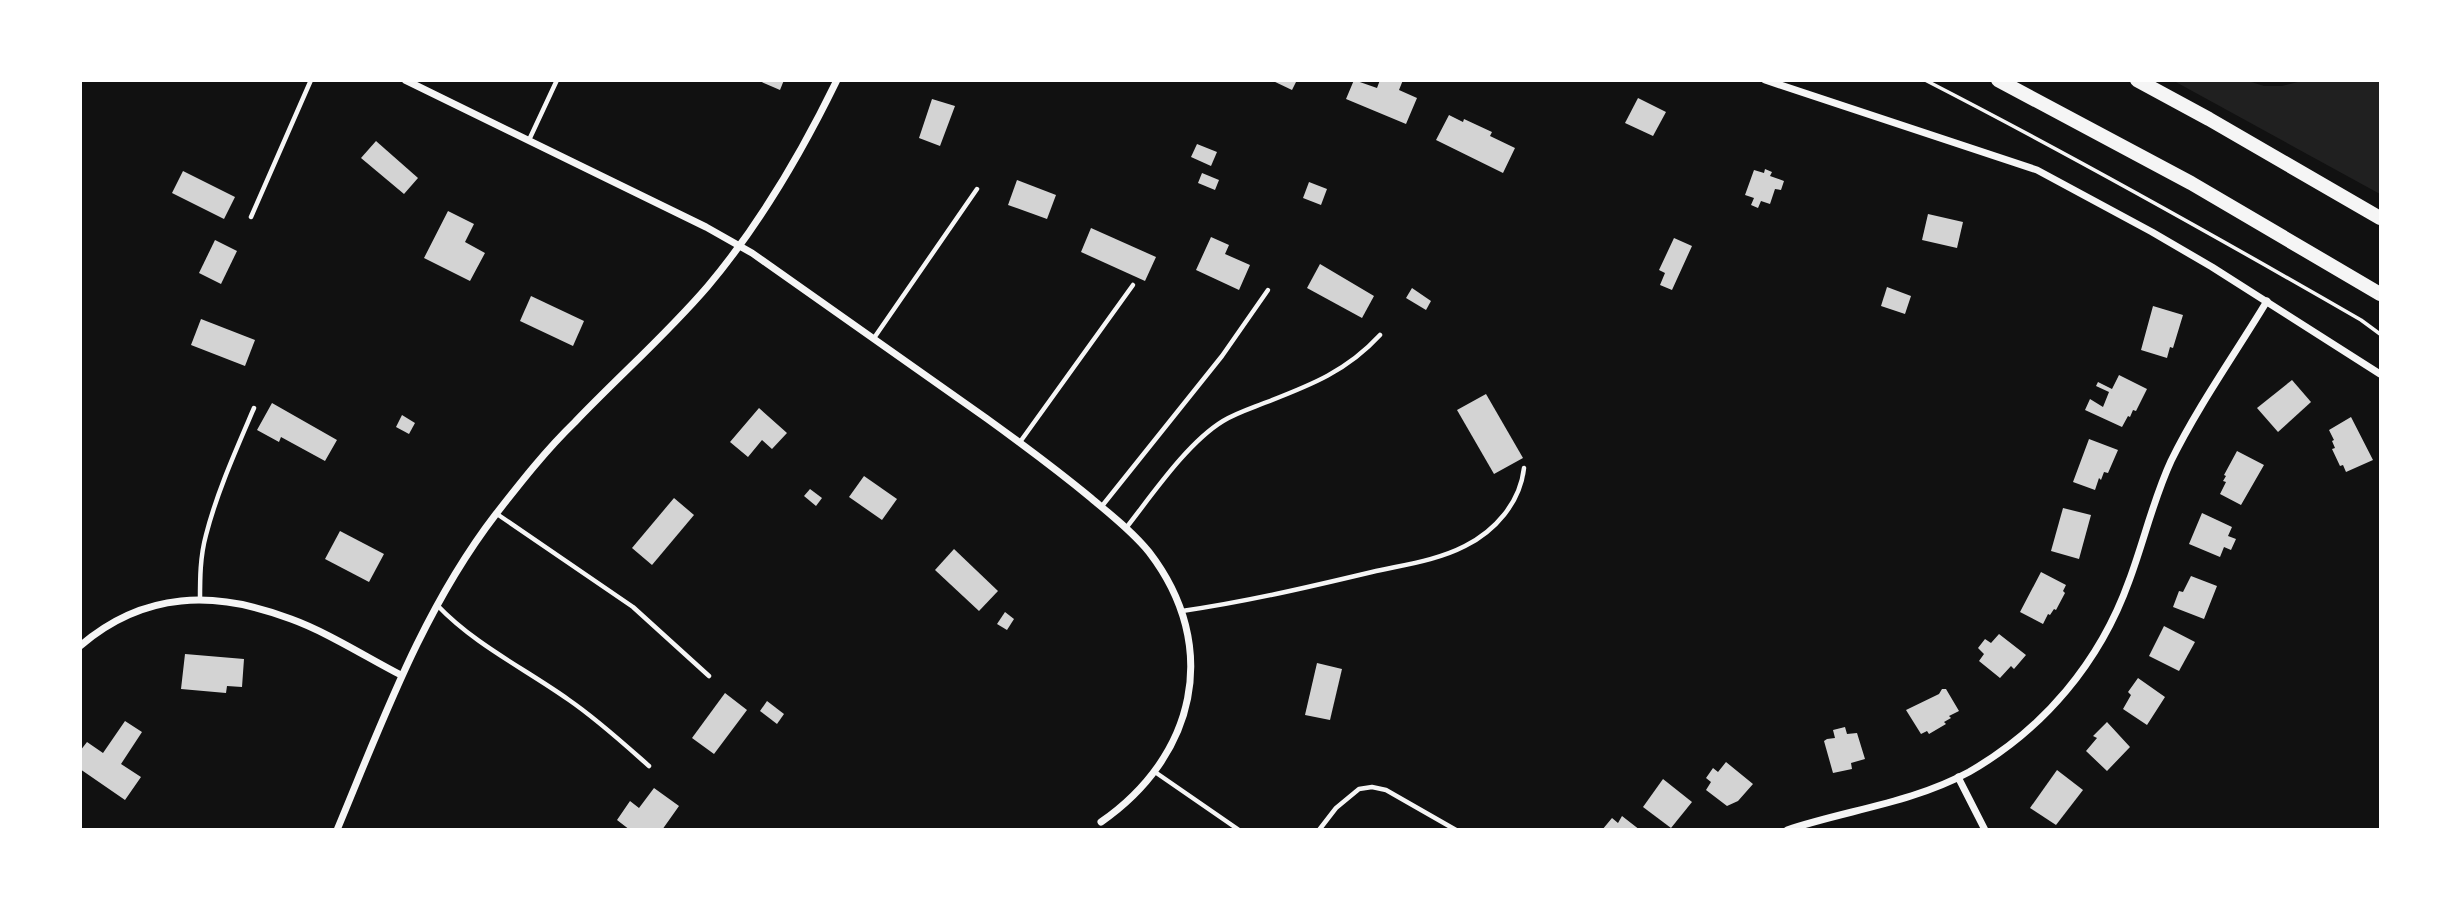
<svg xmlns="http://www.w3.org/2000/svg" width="2461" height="910" viewBox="0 0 2461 910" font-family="Cabin,sans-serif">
  <rect width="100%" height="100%" fill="#111"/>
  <polygon fill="#202020" points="2174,81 2248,81 2264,86 2282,86 2302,81 2380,81 2380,194"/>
  <g fill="#d3d3d3">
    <polygon points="757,80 784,80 780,90"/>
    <polygon points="1271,80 1297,80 1292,90"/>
    <polygon points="1354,80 1377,88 1380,80 1403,80 1399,90 1417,98 1406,124 1346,99"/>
    <polygon points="1638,98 1666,112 1653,136 1625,123"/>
    <polygon points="932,99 955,106 940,146 919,138"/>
    <polygon points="1449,115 1463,122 1464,119 1492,132 1490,136 1515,148 1503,173 1436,140"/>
    <polygon points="376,141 418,178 404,194 361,158"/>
    <polygon points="1197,144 1217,152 1211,166 1191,157"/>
    <polygon points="1765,169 1772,172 1770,176 1784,181 1781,190 1775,189 1770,204 1761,201 1758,208 1751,205 1754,198 1745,195 1754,170 1764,173"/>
    <polygon points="183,171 235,197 224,219 172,193"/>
    <polygon points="1202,173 1219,180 1215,190 1198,183"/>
    <polygon points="1017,180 1056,195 1047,219 1008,205"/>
    <polygon points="1309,182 1327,189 1321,205 1303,198"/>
    <polygon points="448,211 474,224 465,242 485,253 470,281 424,258"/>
    <polygon points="1928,214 1963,222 1957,248 1922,240"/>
    <polygon points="1091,228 1156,257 1145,281 1081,252"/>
    <polygon points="1211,237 1229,245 1225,254 1250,265 1239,290 1196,270"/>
    <polygon points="1674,238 1692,246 1672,290 1660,285 1665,273 1659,270"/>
    <polygon points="215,240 237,251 221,284 199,273"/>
    <polygon points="1320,264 1374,296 1362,318 1307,288"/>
    <polygon points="1887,287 1911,296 1905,314 1881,306"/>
    <polygon points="1412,288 1431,301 1426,310 1406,298"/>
    <polygon points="531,296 584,321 573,346 520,321"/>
    <polygon points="2153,306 2183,315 2173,348 2170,347 2167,358 2141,350"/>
    <polygon points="201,319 255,340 245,366 191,345"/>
    <polygon points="2119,375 2147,389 2136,411 2133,410 2130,417 2128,416 2122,427 2085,410 2090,399 2103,407 2109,392 2096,386 2098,382 2112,389"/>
    <polygon points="2292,380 2311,402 2278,432 2257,408"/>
    <polygon points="1486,394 1523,458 1494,474 1457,410"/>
    <polygon points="272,403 337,440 325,461 281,437 279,442 257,430"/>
    <polygon points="759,408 787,433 772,449 762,440 748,457 730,442"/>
    <polygon points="402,415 415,423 409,434 396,427"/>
    <polygon points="2351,417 2373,460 2346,472 2343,465 2340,466 2332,449 2335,448 2332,441 2334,440 2329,430"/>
    <polygon points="2089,439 2118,450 2108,473 2104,472 2101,480 2099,478 2095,490 2073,482"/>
    <polygon points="2237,451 2264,465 2241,505 2220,494 2226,482 2223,481 2226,476 2224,475"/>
    <polygon points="864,476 897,499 882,520 849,497"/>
    <polygon points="810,489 822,498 816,506 804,496"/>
    <polygon points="674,498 694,515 652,565 632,548"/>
    <polygon points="2063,508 2091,515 2079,559 2051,551"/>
    <polygon points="2202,513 2232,527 2228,536 2236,539 2231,550 2224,547 2220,557 2189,544"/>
    <polygon points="340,531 384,554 369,582 325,559"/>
    <polygon points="954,549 998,591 979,611 935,570"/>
    <polygon points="2041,572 2066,585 2063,591 2065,593 2056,610 2054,609 2050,615 2048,614 2043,624 2020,612"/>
    <polygon points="2191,576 2217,586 2204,619 2173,607 2179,591 2183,592"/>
    <polygon points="1005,612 1014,619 1007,630 997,624"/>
    <polygon points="2164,626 2195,642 2179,671 2149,656"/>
    <polygon points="1999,634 2026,655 2014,669 2011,666 2000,678 1979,661 1984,654 1978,648 1985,639 1991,643"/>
    <polygon points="185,654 244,659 242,687 227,686 226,693 181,689"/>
    <polygon points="1317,663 1342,669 1330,720 1305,715"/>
    <polygon points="2138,678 2165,697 2147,725 2123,709 2131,695 2128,692"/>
    <polygon points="1942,689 1946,689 1959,711 1949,716 1951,718 1944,722 1946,724 1929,734 1927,731 1921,734 1906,710 1939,694"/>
    <polygon points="725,693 747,710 714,754 692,738"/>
    <polygon points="767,701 784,714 777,724 760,711"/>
    <polygon points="125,721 142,732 121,764 141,777 125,800 80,769 80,751 87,742 103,753"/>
    <polygon points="2107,722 2130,747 2107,771 2086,751 2097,738 2093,736"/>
    <polygon points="1845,727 1847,734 1857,733 1865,759 1851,763 1852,769 1833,773 1824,741 1827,739 1835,738 1833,730"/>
    <polygon points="1726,762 1753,784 1738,801 1727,806 1706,790 1711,782 1706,778 1713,768 1718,772"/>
    <polygon points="2057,770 2083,790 2056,825 2030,808"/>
    <polygon points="1663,779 1692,802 1671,828 1643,807"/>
    <polygon points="654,788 679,806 662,830 630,830 617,820 630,801 639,808"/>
    <polygon points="1622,816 1640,830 1602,830 1612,818 1618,823"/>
  </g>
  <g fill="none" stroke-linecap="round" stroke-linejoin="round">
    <path stroke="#f5f5f5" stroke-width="3.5" d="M1925 80C2073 156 2217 237 2361 320L2380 334"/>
    <g stroke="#f5f5f5" stroke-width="4.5">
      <polyline points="529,140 557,80"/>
      <polyline points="251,217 311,80"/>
      <polyline points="874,338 977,189"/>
      <polyline points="1020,442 1133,285"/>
      <polyline points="1102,506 1222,356 1268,290"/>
      <polyline points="497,514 633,607 709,676"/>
      <path d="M1126 528C1152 495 1187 443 1223 421 1236 413 1252 408 1267 402 1311 385 1347 371 1380 335"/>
      <path d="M200 600C200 579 200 557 206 535 217 492 236 450 254 408"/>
      <path d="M437 605C475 645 524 668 569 700 598 720 623 743 649 766"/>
      <path d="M1182 611C1245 602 1309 587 1372 572 1402 565 1436 561 1465 546 1495 531 1520 503 1524 468"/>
      <polyline points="1155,772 1239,830"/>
      <polyline points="1319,830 1336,808 1359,789 1372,787 1386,790 1456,830"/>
    </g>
    <g stroke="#f5f5f5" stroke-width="7">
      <path d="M405 80 706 227 752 253C830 308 908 363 986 418 1022 444 1057 470 1091 498 1111 515 1133 532 1149 552 1222 647 1195 757 1101 822"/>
      <polyline points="1765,80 2037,170 2152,232 2212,267 2380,374"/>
      <path d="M80 646C144 591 215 590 291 619 327 632 366 657 401 675"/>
      <polyline points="1958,777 1985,830"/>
      <path d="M337 830C383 720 423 609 496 514 521 482 546 450 575 422 619 376 667 334 708 286 761 223 801 154 837 80"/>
      <path d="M1787 830C1847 810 1912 803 1969 772 2044 729 2100 662 2129 581 2144 541 2153 500 2171 461 2198 406 2235 354 2267 301"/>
    </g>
    <g stroke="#f5f5f5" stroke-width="14">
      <polyline points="1998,80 2191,183 2380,294"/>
      <polyline points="2137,80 2209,119 2380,218"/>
    </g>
  </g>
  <rect width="2461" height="910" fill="none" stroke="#ffffff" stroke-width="164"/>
</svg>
